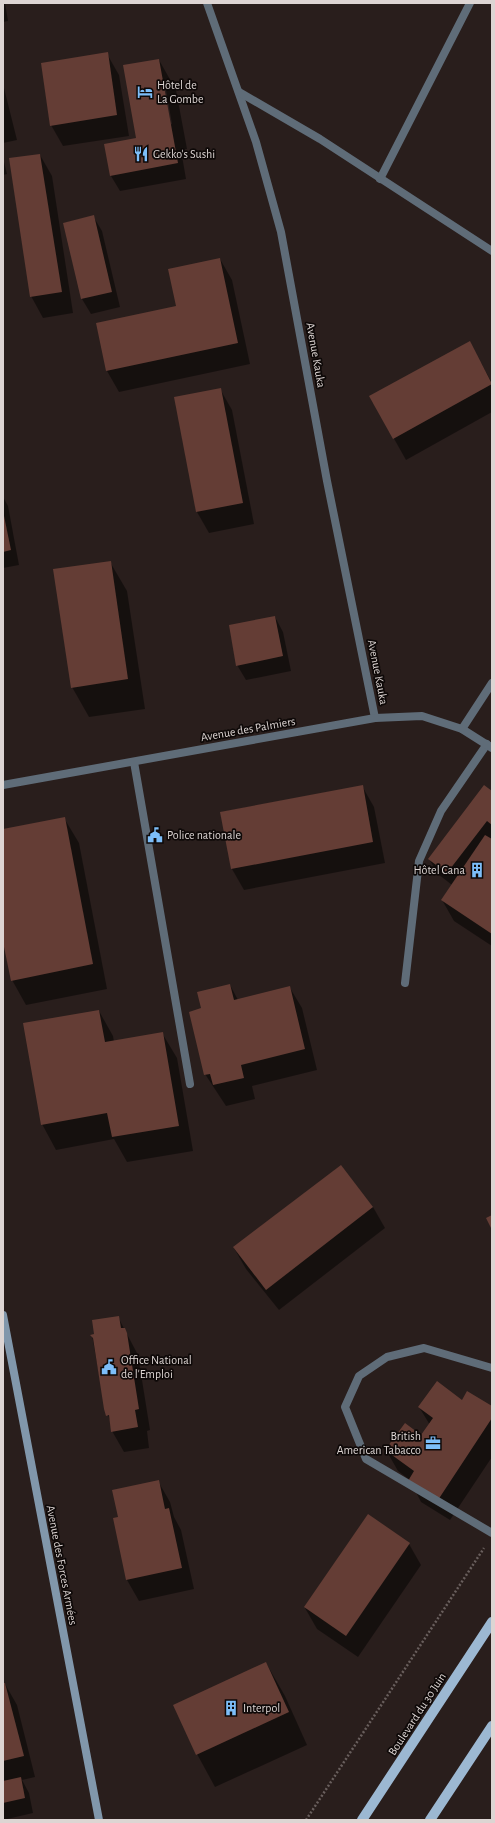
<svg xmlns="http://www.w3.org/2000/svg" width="495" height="1823" viewBox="0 0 495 1823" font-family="'Alegreya Sans',sans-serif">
  <rect width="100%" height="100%" fill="#291e1c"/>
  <g fill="#0007" fill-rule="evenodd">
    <polygon points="3,3 5,3 8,21 3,22"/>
    <polygon points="107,54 119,75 129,136 63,146 51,125"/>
    <path d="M159 60 176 90 187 149 181 150 186 179 120 191 111 176 105 145 137 139ZM164 90H166L172 124 170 125Z"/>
    <polygon points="3,84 17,140 3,143"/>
    <polygon points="40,155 52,176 73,313 43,318 31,296"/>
    <polygon points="3,158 7,174 3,175"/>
    <polygon points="93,216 102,231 120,307 91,314 82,299 64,223"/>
    <polygon points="220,259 232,280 250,364 119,392 107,371 177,307"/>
    <polygon points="481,363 492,383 492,412 406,460 370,396"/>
    <polygon points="220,389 232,410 254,524 209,533 197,512 175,398"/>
    <polygon points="3,497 8,506 19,565 3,568"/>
    <polygon points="110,562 127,591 145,709 89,717 72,687"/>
    <polygon points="275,617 283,632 291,671 246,680 237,665"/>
    <polygon points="362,786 374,807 385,863 244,890 232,869 222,812"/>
    <polygon points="492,792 492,946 454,921 442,900 452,885 438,874 429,859"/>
    <polygon points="64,818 79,843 107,989 26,1005 12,980 3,937 3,830"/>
    <polygon points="230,985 238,1000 290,988 302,1008 317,1070 252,1086 255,1099 226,1106 205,1074 202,1009"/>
    <polygon points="99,1011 113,1036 114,1042 162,1033 177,1058 193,1151 127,1162 114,1139 56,1150 42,1124"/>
    <polygon points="373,1207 385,1228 279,1310 246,1269 234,1248"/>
    <polygon points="118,1317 138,1355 150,1430 147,1431 149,1448 124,1452 112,1431 111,1422 105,1408 92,1335 95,1335"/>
    <polygon points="462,1401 492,1408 492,1457 450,1520 421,1502 410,1480 398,1471 386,1450 421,1436 430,1425 419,1407"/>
    <polygon points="158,1481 170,1502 174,1517 181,1530 194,1589 139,1601 127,1580 119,1518"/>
    <polygon points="409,1544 421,1565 358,1657 317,1629 305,1608"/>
    <polygon points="266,1663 285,1696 307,1745 215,1787 197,1754"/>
    <polygon points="3,1684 5,1684 17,1705 35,1777 22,1780 29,1793 33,1813 3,1820"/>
  </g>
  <g fill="#643d35">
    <polygon points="108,52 117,115 50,126 41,63"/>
    <polygon points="159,59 178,163 110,176 104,144 136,138 123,65"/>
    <polygon points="40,154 62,292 30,297 9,158"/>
    <polygon points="94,215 112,292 81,299 63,223"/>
    <polygon points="220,258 238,343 106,371 96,323 176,306 168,269"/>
    <polygon points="470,341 492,384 393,439 369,396"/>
    <polygon points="221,388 243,503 196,512 174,397"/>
    <polygon points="3,511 11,550 3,552"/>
    <polygon points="111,561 128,679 71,688 53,569"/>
    <polygon points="275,616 283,656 236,666 229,625"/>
    <polygon points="363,785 373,842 231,869 220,812"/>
    <polygon points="484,785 492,791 492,825 487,821 447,873 428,859"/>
    <polygon points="65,817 93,964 11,981 3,942 3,829"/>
    <polygon points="485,835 492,839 492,934 441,900"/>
    <polygon points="230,984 234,1000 290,986 305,1049 241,1065 244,1078 213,1085 210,1074 204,1075 189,1012 201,1008 197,992"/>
    <polygon points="99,1010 105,1042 163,1032 179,1126 112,1137 107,1113 41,1125 23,1023"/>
    <polygon points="341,1165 373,1207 266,1290 233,1247"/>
    <polygon points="492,1215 492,1230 486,1218"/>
    <polygon points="119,1316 121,1328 125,1328 127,1333 139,1409 135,1410 138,1427 111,1432 109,1415 106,1416 104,1409 93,1338 90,1335 94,1334 92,1320"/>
    <polygon points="437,1381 462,1400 467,1391 492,1406 492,1418 438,1500 408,1481 414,1471 385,1450 405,1423 421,1435 433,1418 418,1407"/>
    <polygon points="159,1480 165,1509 169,1508 182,1568 126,1580 113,1518 118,1517 112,1490"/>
    <polygon points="368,1514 410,1543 346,1636 304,1607"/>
    <polygon points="266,1662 289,1712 196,1755 173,1705"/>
    <polygon points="3,1683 5,1683 24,1756 3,1761"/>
    <polygon points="21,1777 25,1798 3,1803 3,1781"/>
  </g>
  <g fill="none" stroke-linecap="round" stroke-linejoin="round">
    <polyline stroke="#695f5d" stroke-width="2.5" stroke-dasharray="2 2" stroke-linecap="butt" points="306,1820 484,1548"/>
    <g stroke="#5f6c78" stroke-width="8">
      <polyline points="380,179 470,3"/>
      <polyline points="134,762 190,1084"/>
      <polyline points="405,983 419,861 441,811 487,744"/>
      <polyline points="492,1368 424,1348 387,1357 359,1376 345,1407 366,1459 492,1533"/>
    </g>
    <g stroke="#5f6c78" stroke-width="8">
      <polyline points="207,3 256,142 281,232 327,481 375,718"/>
      <polyline points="239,92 320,139 492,251"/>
      <polyline points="462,729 492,683"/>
      <polyline points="3,785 375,718 422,716 462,729 492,748"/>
    </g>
    <polyline stroke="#8197ab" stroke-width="8" points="3,1315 99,1820"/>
    <g stroke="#9cb8d2" stroke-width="10">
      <polyline points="362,1820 492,1622"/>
      <polyline points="430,1820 492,1726"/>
    </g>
  </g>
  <defs>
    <g id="hotel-bare" transform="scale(1.2)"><path d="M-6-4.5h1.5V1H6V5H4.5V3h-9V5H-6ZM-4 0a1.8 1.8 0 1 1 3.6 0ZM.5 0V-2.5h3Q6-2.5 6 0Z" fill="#7dbef9" stroke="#0e0908" stroke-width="2.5" paint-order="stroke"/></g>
    <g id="restaurant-bare" transform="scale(1.2)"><path d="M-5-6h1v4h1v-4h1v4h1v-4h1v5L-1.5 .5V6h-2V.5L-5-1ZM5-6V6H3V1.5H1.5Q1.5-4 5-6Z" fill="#7dbef9" stroke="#0e0908" stroke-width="2.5" paint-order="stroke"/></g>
    <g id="civic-bare" transform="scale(1.2)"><path d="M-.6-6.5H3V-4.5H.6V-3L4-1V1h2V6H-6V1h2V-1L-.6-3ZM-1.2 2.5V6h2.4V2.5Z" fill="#7dbef9" stroke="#0e0908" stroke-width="2.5" paint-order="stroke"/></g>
    <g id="building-bare" transform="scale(1.2)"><path d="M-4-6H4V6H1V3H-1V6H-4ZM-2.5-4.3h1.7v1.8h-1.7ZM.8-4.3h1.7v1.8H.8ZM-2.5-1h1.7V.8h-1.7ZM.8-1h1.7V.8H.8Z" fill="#7dbef9" stroke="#0e0908" stroke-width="2.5" paint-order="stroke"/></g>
    <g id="office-bare" transform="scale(1.2)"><path d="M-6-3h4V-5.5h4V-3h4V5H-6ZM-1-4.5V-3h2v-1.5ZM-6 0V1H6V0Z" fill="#7dbef9" stroke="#0e0908" stroke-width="2.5" paint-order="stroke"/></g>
  </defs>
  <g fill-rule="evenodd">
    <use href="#hotel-bare" x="145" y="92"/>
    <use href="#restaurant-bare" x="141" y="154"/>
    <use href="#civic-bare" x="155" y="835"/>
    <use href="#building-bare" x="477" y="870"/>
    <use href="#civic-bare" x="109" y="1367"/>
    <use href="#office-bare" x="433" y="1443"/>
    <use href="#building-bare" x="231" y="1708"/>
  </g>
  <g text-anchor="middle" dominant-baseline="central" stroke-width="3.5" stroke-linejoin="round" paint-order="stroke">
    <g font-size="12" fill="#ddd5d3" stroke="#0e0908" text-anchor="start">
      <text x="157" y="85">Hôtel de<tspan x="157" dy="14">La Gombe</tspan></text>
      <text x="153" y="154">Gekko's Sushi</text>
      <text x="167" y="835">Police nationale</text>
      <text x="465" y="870" text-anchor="end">Hôtel Cana</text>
      <text x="121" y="1360">Office National<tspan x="121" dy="14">de l'Emploi</tspan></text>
      <text x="421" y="1436" text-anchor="end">British<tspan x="421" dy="14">American Tabacco</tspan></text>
      <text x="243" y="1708">Interpol</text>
    </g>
    <g font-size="12" fill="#ddd5d3" stroke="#0e0908">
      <text transform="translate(316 355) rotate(80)">Avenue Kauka</text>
      <text transform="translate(378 672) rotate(79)">Avenue Kauka</text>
      <text transform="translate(248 729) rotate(-10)">Avenue des Palmiers</text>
      <text transform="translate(62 1565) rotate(79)">Avenue des Forces Armées</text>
      <text transform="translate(417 1714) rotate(-57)">Boulevard du 30 Juin</text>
    </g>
  </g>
  <rect width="495" height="1823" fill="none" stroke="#ddd5d3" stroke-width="8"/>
</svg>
